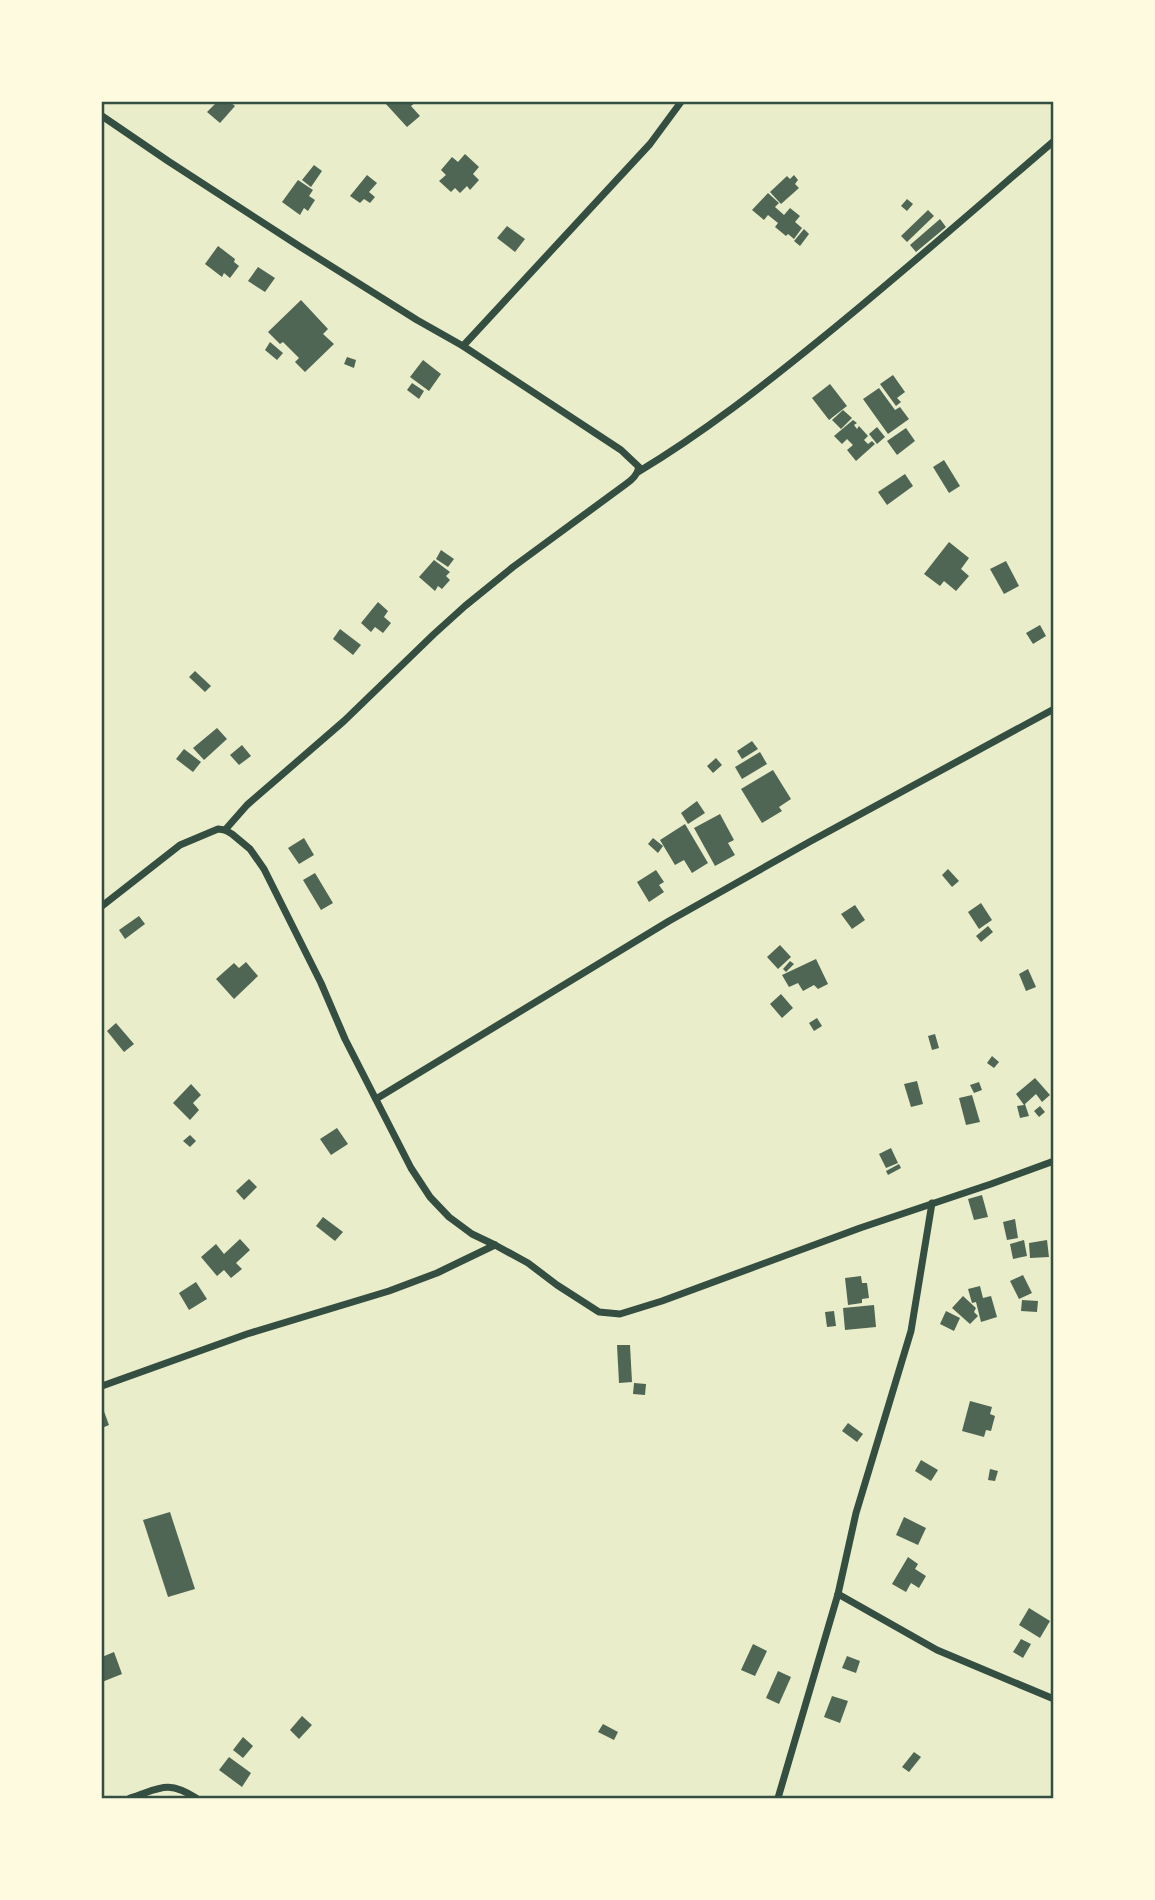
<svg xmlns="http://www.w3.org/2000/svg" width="1155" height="1900" viewBox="0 0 1155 1900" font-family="'Exo 2',sans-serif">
  <rect width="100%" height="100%" fill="#e9edc9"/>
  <g fill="#4f6655">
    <polygon points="217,102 230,102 235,106 220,123 207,112"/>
    <polygon points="387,102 416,102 411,106 420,116 407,127 385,103"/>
    <polygon points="465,154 479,167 473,174 479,180 470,190 467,186 460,193 455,188 451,192 439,181 446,175 441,170 452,157 458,162"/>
    <polygon points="314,165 322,171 311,187 302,180"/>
    <polygon points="367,175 377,183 369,192 375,197 370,203 364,199 360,203 350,196"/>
    <polygon points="794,175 798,180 795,184 799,188 781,204 770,192 787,176 790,179"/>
    <polygon points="298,180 313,190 309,196 315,200 308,211 304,208 300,215 282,202"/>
    <polygon points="768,193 779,203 775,207 784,215 790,208 800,216 795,222 802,228 794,239 788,234 786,236 775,227 778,223 768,215 764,220 752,210"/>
    <polygon points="907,199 913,204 907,211 901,206"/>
    <polygon points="928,210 934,216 907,242 901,236"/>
    <polygon points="940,219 946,227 916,252 910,245"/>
    <polygon points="507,226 525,239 515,252 497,238"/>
    <polygon points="804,229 809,234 800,246 794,241"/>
    <polygon points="218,246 235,259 234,262 239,266 230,278 224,273 222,277 205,264"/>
    <polygon points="258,267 275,278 265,292 248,281"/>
    <polygon points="301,300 328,329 323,334 334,344 305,372 295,362 299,358 283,342 280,344 268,332"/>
    <polygon points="270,342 283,353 277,360 265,350"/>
    <polygon points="347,357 356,360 354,368 344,364"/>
    <polygon points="423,360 441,374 429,391 410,377"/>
    <polygon points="893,375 905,392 897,398 901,402 896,406 880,384"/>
    <polygon points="412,383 424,391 419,399 407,390"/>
    <polygon points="830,384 847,406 829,420 812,398"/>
    <polygon points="879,388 895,410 900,407 909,419 888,434 863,399"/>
    <polygon points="843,410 852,418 841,429 832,420"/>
    <polygon points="853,420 857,423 854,425 857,429 859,426 868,436 864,440 868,444 872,441 875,444 856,461 847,450 853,445 847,439 842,444 834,436"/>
    <polygon points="877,427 885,437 877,444 869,434"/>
    <polygon points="906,428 915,441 897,455 887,441"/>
    <polygon points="944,460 960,486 949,493 933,467"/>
    <polygon points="905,474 913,486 887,505 878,492"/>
    <polygon points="949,542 969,558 961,569 969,576 956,591 944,581 940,586 924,574"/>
    <polygon points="441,550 454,559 448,567 436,559"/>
    <polygon points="434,560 450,572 446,576 450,580 442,589 438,586 435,591 419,577"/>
    <polygon points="1006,561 1019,586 1004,594 990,569"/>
    <polygon points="378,602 388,611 384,617 391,623 383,633 375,627 371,632 361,623"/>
    <polygon points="1040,625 1046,636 1033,644 1026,633"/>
    <polygon points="340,629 361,645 353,655 333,639"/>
    <polygon points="195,671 211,686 205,692 189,677"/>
    <polygon points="217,728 227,739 204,760 193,748"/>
    <polygon points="752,741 758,749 742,759 737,751"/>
    <polygon points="242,745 251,756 239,765 230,755"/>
    <polygon points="184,749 201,762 193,772 176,759"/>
    <polygon points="760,752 767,764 742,779 735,767"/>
    <polygon points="716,758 722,765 713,773 707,766"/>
    <polygon points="773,770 791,799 779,807 782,811 762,823 741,789"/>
    <polygon points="697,801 705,813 688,824 681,813"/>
    <polygon points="720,814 734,840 728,843 735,855 715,866 694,828"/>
    <polygon points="685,824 708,863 692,873 684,860 675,865 660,840"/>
    <polygon points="304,838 314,855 299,864 288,848"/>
    <polygon points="653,838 663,846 658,853 648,844"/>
    <polygon points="948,869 959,881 952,887 942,875"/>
    <polygon points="656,870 664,882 659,885 664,892 649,902 637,882"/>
    <polygon points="315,873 333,903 321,910 303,880"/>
    <polygon points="981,903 992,920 979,929 968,912"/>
    <polygon points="855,905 865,920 852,929 841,914"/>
    <polygon points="139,916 145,924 125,939 119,930"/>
    <polygon points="988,926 993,932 981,942 976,936"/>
    <polygon points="780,945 791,957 778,969 767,957"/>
    <polygon points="816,959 828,984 818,989 814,985 803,991 798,983 789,987 782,975"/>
    <polygon points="790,961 794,964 786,972 783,969"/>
    <polygon points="246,962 258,976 234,999 216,979 234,963 239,968"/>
    <polygon points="1028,969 1036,987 1026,991 1019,974"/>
    <polygon points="781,994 793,1008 782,1018 770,1004"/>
    <polygon points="817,1018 822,1026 814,1031 809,1023"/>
    <polygon points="116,1023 134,1044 124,1052 107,1031"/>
    <polygon points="935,1034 939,1048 932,1050 928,1036"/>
    <polygon points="992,1056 999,1062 994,1068 987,1063"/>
    <polygon points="1035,1078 1050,1095 1042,1102 1036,1094 1025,1104 1029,1116 1020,1118 1017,1106 1024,1105 1016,1094"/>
    <polygon points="917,1081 923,1104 911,1107 904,1084"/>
    <polygon points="979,1082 982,1090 974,1093 970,1085"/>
    <polygon points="191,1084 201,1095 193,1103 199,1110 190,1120 173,1103"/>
    <polygon points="972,1095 980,1122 966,1125 959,1098"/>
    <polygon points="1040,1106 1045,1112 1039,1117 1034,1111"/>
    <polygon points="337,1128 348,1144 331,1155 320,1139"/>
    <polygon points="190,1135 196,1141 190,1147 183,1141"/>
    <polygon points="891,1148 898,1163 886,1168 879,1154"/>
    <polygon points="899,1164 901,1168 888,1175 886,1171"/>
    <polygon points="249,1179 257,1187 244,1200 236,1191"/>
    <polygon points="982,1195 988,1217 974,1220 968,1199"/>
    <polygon points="323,1217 343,1232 335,1241 316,1226"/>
    <polygon points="1015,1219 1018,1238 1007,1240 1003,1222"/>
    <polygon points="240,1239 250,1250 236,1263 242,1269 231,1278 224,1270 217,1276 201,1257 216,1244 224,1254"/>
    <polygon points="1024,1240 1027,1256 1013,1259 1010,1244"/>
    <polygon points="1047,1240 1049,1257 1030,1258 1029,1243"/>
    <polygon points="1023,1275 1032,1293 1019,1299 1010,1281"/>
    <polygon points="861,1276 862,1283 867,1283 869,1298 862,1299 862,1303 848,1305 845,1278"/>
    <polygon points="196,1282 207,1299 189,1310 179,1293"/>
    <polygon points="980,1286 983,1298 991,1296 997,1317 981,1322 976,1302 972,1303 968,1289"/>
    <polygon points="963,1296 976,1308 974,1312 978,1316 970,1324 952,1308"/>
    <polygon points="1022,1300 1038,1301 1037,1312 1021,1311"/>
    <polygon points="874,1305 876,1327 845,1330 843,1308"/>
    <polygon points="834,1311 836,1326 827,1327 825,1312"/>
    <polygon points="946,1311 960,1318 954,1331 940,1324"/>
    <polygon points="617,1345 630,1345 632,1382 619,1383"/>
    <polygon points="634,1383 646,1384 645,1395 633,1394"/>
    <polygon points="970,1401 992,1407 990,1414 995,1416 991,1431 986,1430 984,1437 962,1431"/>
    <polygon points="102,1406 109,1425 102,1428"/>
    <polygon points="848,1423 863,1434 857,1442 842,1431"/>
    <polygon points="921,1460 938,1470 931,1481 915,1471"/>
    <polygon points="990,1469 998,1471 995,1481 988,1480"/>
    <polygon points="170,1512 195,1589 168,1597 143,1520"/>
    <polygon points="904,1517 926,1528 918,1545 896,1535"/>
    <polygon points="908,1557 918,1564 915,1569 926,1576 919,1588 911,1583 906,1592 892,1584"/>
    <polygon points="1029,1608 1050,1621 1040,1638 1019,1625"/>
    <polygon points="1021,1639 1031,1644 1023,1658 1013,1652"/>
    <polygon points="753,1644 767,1651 755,1676 741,1670"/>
    <polygon points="114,1652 122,1674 102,1682 102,1657"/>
    <polygon points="847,1656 860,1661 856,1673 842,1668"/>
    <polygon points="778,1671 791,1677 779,1704 766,1698"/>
    <polygon points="832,1696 848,1701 840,1723 824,1717"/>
    <polygon points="302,1716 312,1725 299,1739 290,1730"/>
    <polygon points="603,1724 618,1732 614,1740 598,1732"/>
    <polygon points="243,1737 253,1746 243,1758 233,1750"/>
    <polygon points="914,1752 921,1757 909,1772 902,1767"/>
    <polygon points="229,1757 251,1773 242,1787 219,1770"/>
  </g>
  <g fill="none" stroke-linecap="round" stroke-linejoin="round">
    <g stroke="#344e41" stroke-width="7">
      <polyline points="102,116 168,161 299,246 417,320 463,346 650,144 681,102"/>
      <path d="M638 472C703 433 763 386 822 338 901 274 977 207 1054 141"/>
      <path d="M225 830 247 805 344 721 434 634 465 606 513 567 626 484C633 479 637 475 639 467L621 450 463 346"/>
      <polyline points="102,906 180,845 218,829 225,830 232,834 250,849 264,869 321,983 345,1039 411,1168 430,1197 449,1217 472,1234 495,1245 528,1263 557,1285 599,1312 620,1314 662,1301 860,1228 991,1184 1054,1161"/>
      <polyline points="376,1099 669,921 811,841 1054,709"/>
      <polyline points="102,1386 247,1334 389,1291 437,1273 495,1245"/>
      <polyline points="838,1594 937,1650 1054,1699"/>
      <path d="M130 1798C159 1789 167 1779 196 1798"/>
      <polyline points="778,1798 838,1594 856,1513 911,1331 932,1203"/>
    </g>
  </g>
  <rect width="1155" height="1900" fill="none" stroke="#fefae0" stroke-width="206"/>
  <rect x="103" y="103" width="949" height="1694" fill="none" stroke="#344e41" stroke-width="2.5"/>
</svg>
